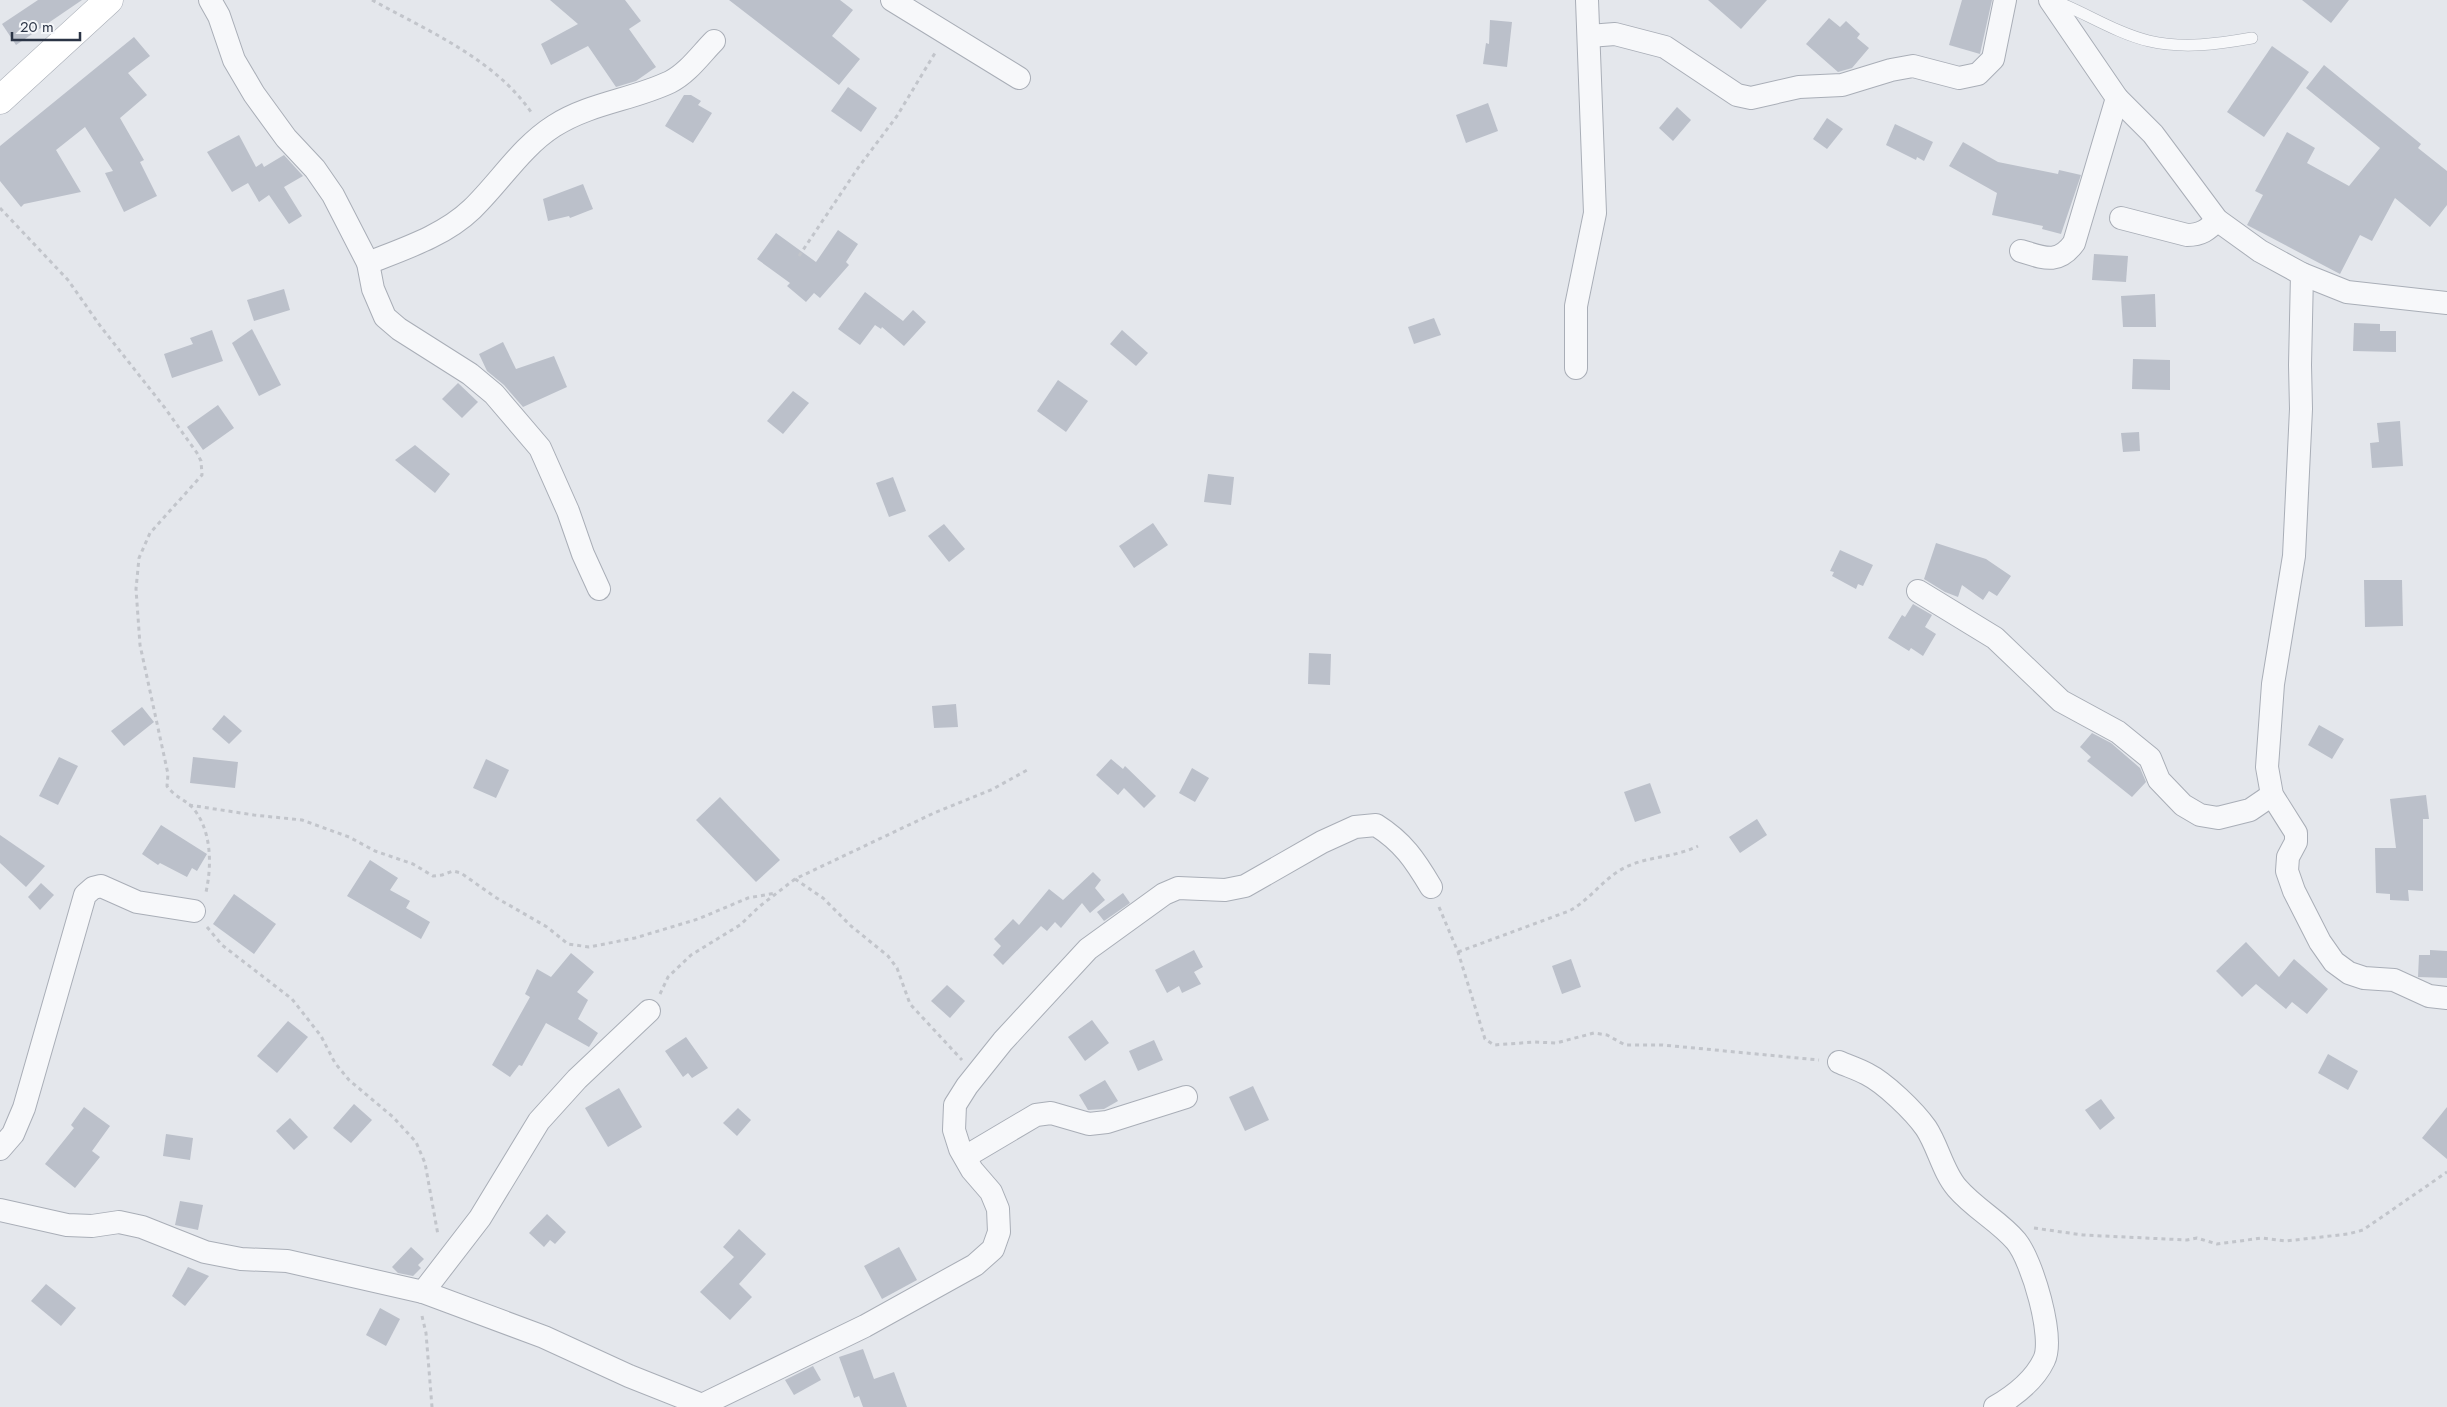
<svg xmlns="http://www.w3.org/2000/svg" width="2447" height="1407" viewBox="0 0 2447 1407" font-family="Jost,sans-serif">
  <rect width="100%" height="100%" fill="#e4e7ec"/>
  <g fill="#bbc0ca">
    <polygon points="38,0 82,0 16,45 2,24"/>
    <polygon points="550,0 625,0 641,21 629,29 656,67 636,81 616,87 588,46 551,65 541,44 578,24"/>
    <polygon points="729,0 840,0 853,10 832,36 860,59 839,85"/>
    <polygon points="1708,0 1767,0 1741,29"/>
    <polygon points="1962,0 1992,0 1980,54 1949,45"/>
    <polygon points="2302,0 2349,0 2331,23"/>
    <polygon points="1829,18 1840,27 1846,21 1860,34 1857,38 1869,48 1852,68 1838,72 1806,44"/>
    <polygon points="1490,20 1512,22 1507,67 1483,64 1486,43 1489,44"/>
    <polygon points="134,37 150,56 128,73 147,95 120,118 144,160 140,162 157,196 124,212 105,173 113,171 85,127 56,150 81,192 24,204 21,207 0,181 0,146"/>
    <polygon points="2272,46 2309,72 2264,137 2227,112"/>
    <polygon points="2324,65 2421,144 2418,148 2447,171 2447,205 2430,227 2395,198 2372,241 2360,235 2340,274 2247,225 2263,195 2255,191 2287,132 2315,148 2307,163 2349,186 2380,148 2306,88"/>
    <polygon points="848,87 877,108 861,132 831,111"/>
    <polygon points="684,95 691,95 701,101 698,105 712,113 693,143 665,126"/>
    <polygon points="1488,103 1498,131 1466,143 1456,115"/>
    <polygon points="1677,107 1691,120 1673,141 1659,128"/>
    <polygon points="1827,118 1843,129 1827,149 1813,139"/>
    <polygon points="1895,124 1933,142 1924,161 1917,157 1916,160 1886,145"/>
    <polygon points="239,135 256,167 262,163 264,167 284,155 303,176 284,187 302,216 289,224 269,195 259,202 248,183 232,192 207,152"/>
    <polygon points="1963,142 1998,162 2058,174 2059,170 2081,175 2061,234 2042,229 2043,226 1992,215 1997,193 1949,166"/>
    <polygon points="583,184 593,209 570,218 569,216 548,221 543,199"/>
    <polygon points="838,230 858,244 846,262 849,265 820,298 814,293 806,302 787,286 790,283 757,259 776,233 816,262"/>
    <polygon points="2094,254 2128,256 2126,282 2092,280"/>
    <polygon points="284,289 290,310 254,321 247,300"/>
    <polygon points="865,292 903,321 913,310 926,322 904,346 882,327 881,329 875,325 860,345 838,329"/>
    <polygon points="2155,294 2156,327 2123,327 2121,296"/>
    <polygon points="1434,318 1441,335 1414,344 1408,327"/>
    <polygon points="2354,323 2380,324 2380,331 2396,331 2396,352 2353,351"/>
    <polygon points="252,329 281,385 259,396 232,343"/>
    <polygon points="212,330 223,361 172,378 164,354 193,344 190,338"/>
    <polygon points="1122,330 1148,353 1136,366 1110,344"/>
    <polygon points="503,342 516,369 554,356 567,387 523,407 504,385 487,371 479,354"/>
    <polygon points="2133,359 2170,360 2170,390 2132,389"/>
    <polygon points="1058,380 1088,401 1066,432 1037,411"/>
    <polygon points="458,383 478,402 462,418 442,399"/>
    <polygon points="793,391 809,403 783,434 767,421"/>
    <polygon points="218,405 234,428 203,450 187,427"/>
    <polygon points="2400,421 2403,466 2372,468 2370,443 2379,442 2377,423"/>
    <polygon points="2139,432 2140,451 2123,452 2121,433"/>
    <polygon points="415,445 450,474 435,493 395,460"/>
    <polygon points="1208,474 1234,477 1231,505 1204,502"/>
    <polygon points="893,477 906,511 889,517 876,483"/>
    <polygon points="1153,523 1168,545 1134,568 1119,546"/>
    <polygon points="944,524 965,549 949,562 928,536"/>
    <polygon points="1936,543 1986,559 2011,576 1997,596 1989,591 1983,600 1962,585 1958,597 1945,592 1924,579"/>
    <polygon points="1840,550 1873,565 1863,586 1858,584 1856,589 1832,576 1834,572 1830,571"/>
    <polygon points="2364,580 2402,580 2403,626 2365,627"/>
    <polygon points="1913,604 1932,615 1925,627 1936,634 1923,656 1911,648 1909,651 1888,638 1902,615 1905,617"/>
    <polygon points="1309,653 1331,654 1330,685 1308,684"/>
    <polygon points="956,704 958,727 934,728 932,706"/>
    <polygon points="142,707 154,722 124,746 111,731"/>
    <polygon points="224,715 242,731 229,744 212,729"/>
    <polygon points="2319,725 2344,739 2332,759 2308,745"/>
    <polygon points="2092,733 2111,743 2140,768 2146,782 2132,797 2087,761 2091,757 2080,747"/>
    <polygon points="59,757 78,766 58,805 39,796"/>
    <polygon points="193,757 238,762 235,788 190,783"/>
    <polygon points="486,759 509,770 496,798 473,788"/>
    <polygon points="1111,759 1123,769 1125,766 1156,796 1144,808 1124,788 1118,795 1096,775"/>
    <polygon points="1192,768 1209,778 1195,802 1179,793"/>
    <polygon points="1650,783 1661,813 1635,822 1624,792"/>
    <polygon points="2426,795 2429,819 2423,819 2423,891 2408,890 2409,901 2390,900 2390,894 2376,893 2375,848 2396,848 2390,799"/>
    <polygon points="720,797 780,860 756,882 696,820"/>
    <polygon points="1757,819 1767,835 1740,853 1729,837"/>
    <polygon points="161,825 207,854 197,871 192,868 187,877 160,863 158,865 142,854"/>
    <polygon points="0,835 45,866 26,887 0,863"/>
    <polygon points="370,860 398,878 390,890 410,901 406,908 430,922 421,939 347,896"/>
    <polygon points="1093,872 1101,880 1095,888 1105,900 1090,913 1082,903 1061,928 1055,922 1047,931 1041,926 1003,965 993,955 1001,946 994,939 1013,919 1019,925 1049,889 1063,900"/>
    <polygon points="41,883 54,895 40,910 28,897"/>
    <polygon points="1123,893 1130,903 1104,921 1097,912"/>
    <polygon points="234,894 276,924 254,954 213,924"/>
    <polygon points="2246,942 2279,977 2294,959 2328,989 2307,1014 2292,1002 2286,1009 2256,984 2242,997 2216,971"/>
    <polygon points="1194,950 1203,967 1194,972 1201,984 1182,993 1179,986 1167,993 1155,970"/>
    <polygon points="2430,950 2447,951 2447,978 2418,977 2419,955 2430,955"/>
    <polygon points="571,953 594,972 577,992 588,1000 578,1019 598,1033 589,1047 546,1023 522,1066 519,1065 510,1077 492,1065 530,997 525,994 537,969 551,977"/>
    <polygon points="1571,959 1581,987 1562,994 1552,966"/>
    <polygon points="947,985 965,1001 950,1018 931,1001"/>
    <polygon points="1092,1020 1109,1043 1085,1061 1068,1037"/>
    <polygon points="288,1021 308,1037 277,1073 257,1056"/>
    <polygon points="686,1037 708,1068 692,1078 688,1073 683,1077 665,1051"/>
    <polygon points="1154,1040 1163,1060 1138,1071 1129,1051"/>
    <polygon points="2328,1054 2358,1071 2348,1090 2318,1073"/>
    <polygon points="1105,1080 1118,1101 1104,1109 1088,1110 1079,1095"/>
    <polygon points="1253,1086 1269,1120 1245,1131 1229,1097"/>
    <polygon points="619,1088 642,1127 608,1147 585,1108"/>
    <polygon points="2101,1099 2115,1118 2100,1130 2085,1110"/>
    <polygon points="354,1104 372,1120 351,1143 333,1128"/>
    <polygon points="84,1107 110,1126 92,1151 100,1157 75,1188 45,1164 74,1128 71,1125"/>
    <polygon points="2447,1107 2447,1159 2422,1138"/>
    <polygon points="738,1108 751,1120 737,1136 723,1123"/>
    <polygon points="290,1118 308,1137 294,1150 276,1131"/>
    <polygon points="166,1134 193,1138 190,1160 163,1156"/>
    <polygon points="180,1201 203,1205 198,1230 175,1225"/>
    <polygon points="547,1214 566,1232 555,1244 550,1240 544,1247 529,1233"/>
    <polygon points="739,1229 766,1254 739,1284 752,1297 730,1320 700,1292 734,1257 723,1247"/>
    <polygon points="411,1247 424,1259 418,1265 421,1268 413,1276 398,1273 392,1267"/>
    <polygon points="899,1247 917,1280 882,1299 864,1266"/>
    <polygon points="188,1267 209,1276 185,1306 172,1296"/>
    <polygon points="46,1284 76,1308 61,1326 31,1301"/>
    <polygon points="380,1308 400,1319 386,1346 366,1335"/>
    <polygon points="863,1349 874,1379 894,1372 907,1407 863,1407 859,1396 854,1398 839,1357"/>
    <polygon points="813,1366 821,1380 794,1395 785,1380"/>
  </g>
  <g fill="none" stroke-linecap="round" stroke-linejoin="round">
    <g stroke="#a9aeb7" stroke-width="12">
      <path id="service" d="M2055 1C2086 13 2116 33 2149 41 2184 49 2218 44 2252 38"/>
    </g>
    <g stroke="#a9aeb7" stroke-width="24">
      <g id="minor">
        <polyline points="210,0 219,16 234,60 254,94 286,138 315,169 333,195 368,263 373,289 385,317 399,329 470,374 494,394 540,448 568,511 583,554 599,589"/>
        <polyline points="892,0 1019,78"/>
        <polyline points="2050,0 2117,98 2153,134 2217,220 2260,251 2302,274 2347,292 2447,303"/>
        <polyline points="1589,36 1615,34 1665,47 1737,95 1751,98 1799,87 1842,85 1891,70 1913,66 1959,78 1978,74 1993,59 2005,0"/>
        <path d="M2121 218 2187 235C2201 235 2208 230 2217 220"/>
        <path d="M2021 251C2044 258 2058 265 2074 243L2117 98"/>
        <path d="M368 263C403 249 444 236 472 209 500 182 521 147 554 126 590 103 632 100 670 82 688 73 701 54 714 41"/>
        <polyline points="2302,274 2300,365 2301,409 2294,556 2273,684 2267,767 2272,795 2296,833 2296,842 2288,857 2287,871 2294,891 2320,942 2334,962 2349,973 2364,978 2394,980 2429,996 2447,998"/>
        <polyline points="1576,368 1576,306 1595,213 1587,0"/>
        <polyline points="1918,591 1995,638 2061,701 2118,732 2150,758 2159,780 2183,805 2200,815 2218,818 2250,810 2272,795"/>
        <path d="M1839 1062C1848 1066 1858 1069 1867 1074 1885 1083 1914 1111 1926 1128 1938 1146 1943 1172 1957 1188 1975 1209 1999 1221 2016 1241 2032 1260 2055 1338 2044 1360 2034 1381 2014 1396 1995 1407"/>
        <polyline points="0,1149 13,1134 24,1108 85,895 93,888 101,886 137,902 194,911"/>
        <polyline points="965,1157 1036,1115 1051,1113 1089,1124 1107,1122 1186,1097"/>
        <polyline points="0,1210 67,1225 92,1226 119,1222 142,1227 205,1252 241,1259 287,1261 423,1292 544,1337 629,1376 707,1407"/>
        <polyline points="423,1292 480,1218 539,1121 577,1079 649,1011"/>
        <path d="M702 1405 865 1326 975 1265 993 1249 999 1232 998 1209 991 1192 972 1170 960 1149 954 1130 955 1105 967 1086 1003 1041 1088 949 1164 894 1178 888 1225 890 1245 886 1322 842 1355 827 1376 825C1403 842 1415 860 1431 887"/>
      </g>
    </g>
    <g stroke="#a9aeb7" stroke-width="29">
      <polyline id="secondary" points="0,100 109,0"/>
    </g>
    <g stroke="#c2c5cb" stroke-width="3" stroke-dasharray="4 4" stroke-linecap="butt">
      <path d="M372 0C428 31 497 60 533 115"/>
      <path d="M0 208 68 280 101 327 165 408 197 453 201 461 202 475 150 533 139 558 136 589 140 645 168 774 167 786C175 797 182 798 191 806 212 828 212 865 206 892"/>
      <polyline points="799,256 858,168 897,116 935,53"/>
      <polyline points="189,805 254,815 302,820 349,837 375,851 413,864 433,876 442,875 453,871 461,873 495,897 547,927 568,944 589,947 635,938 698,919 748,898 776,893"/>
      <polyline points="795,879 823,898 851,926 888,956 897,968 910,1004 962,1060"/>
      <polyline points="1439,907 1458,952 1485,1039 1494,1045 1535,1042 1556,1043 1594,1033 1607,1035 1625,1045 1663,1045 1819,1060"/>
      <polyline points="207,927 222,945 292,999 321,1036 335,1063 349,1080 393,1117 416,1142 425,1163 438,1235"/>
      <path d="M1458 952 1569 911C1590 900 1604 878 1624 868 1647 856 1674 858 1698 846"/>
      <polyline points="660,994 668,977 691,955 740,925 760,906 795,879 934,813 993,789 1029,769"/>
      <polyline points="2034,1228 2083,1235 2187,1240 2197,1238 2217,1244 2262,1238 2286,1241 2348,1234 2363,1230 2447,1172"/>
      <polyline points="422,1316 426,1333 432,1407"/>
    </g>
    <use href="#service" stroke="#f7f8fa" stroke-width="11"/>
    <use href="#minor" stroke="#f7f8fa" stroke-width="22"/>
    <use href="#secondary" stroke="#fff" stroke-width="28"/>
  </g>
  <path d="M12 32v8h68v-8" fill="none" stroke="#2b3445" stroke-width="2.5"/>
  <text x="20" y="32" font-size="15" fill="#2b3445" stroke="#f4f6f9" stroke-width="4" paint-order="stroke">20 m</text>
</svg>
